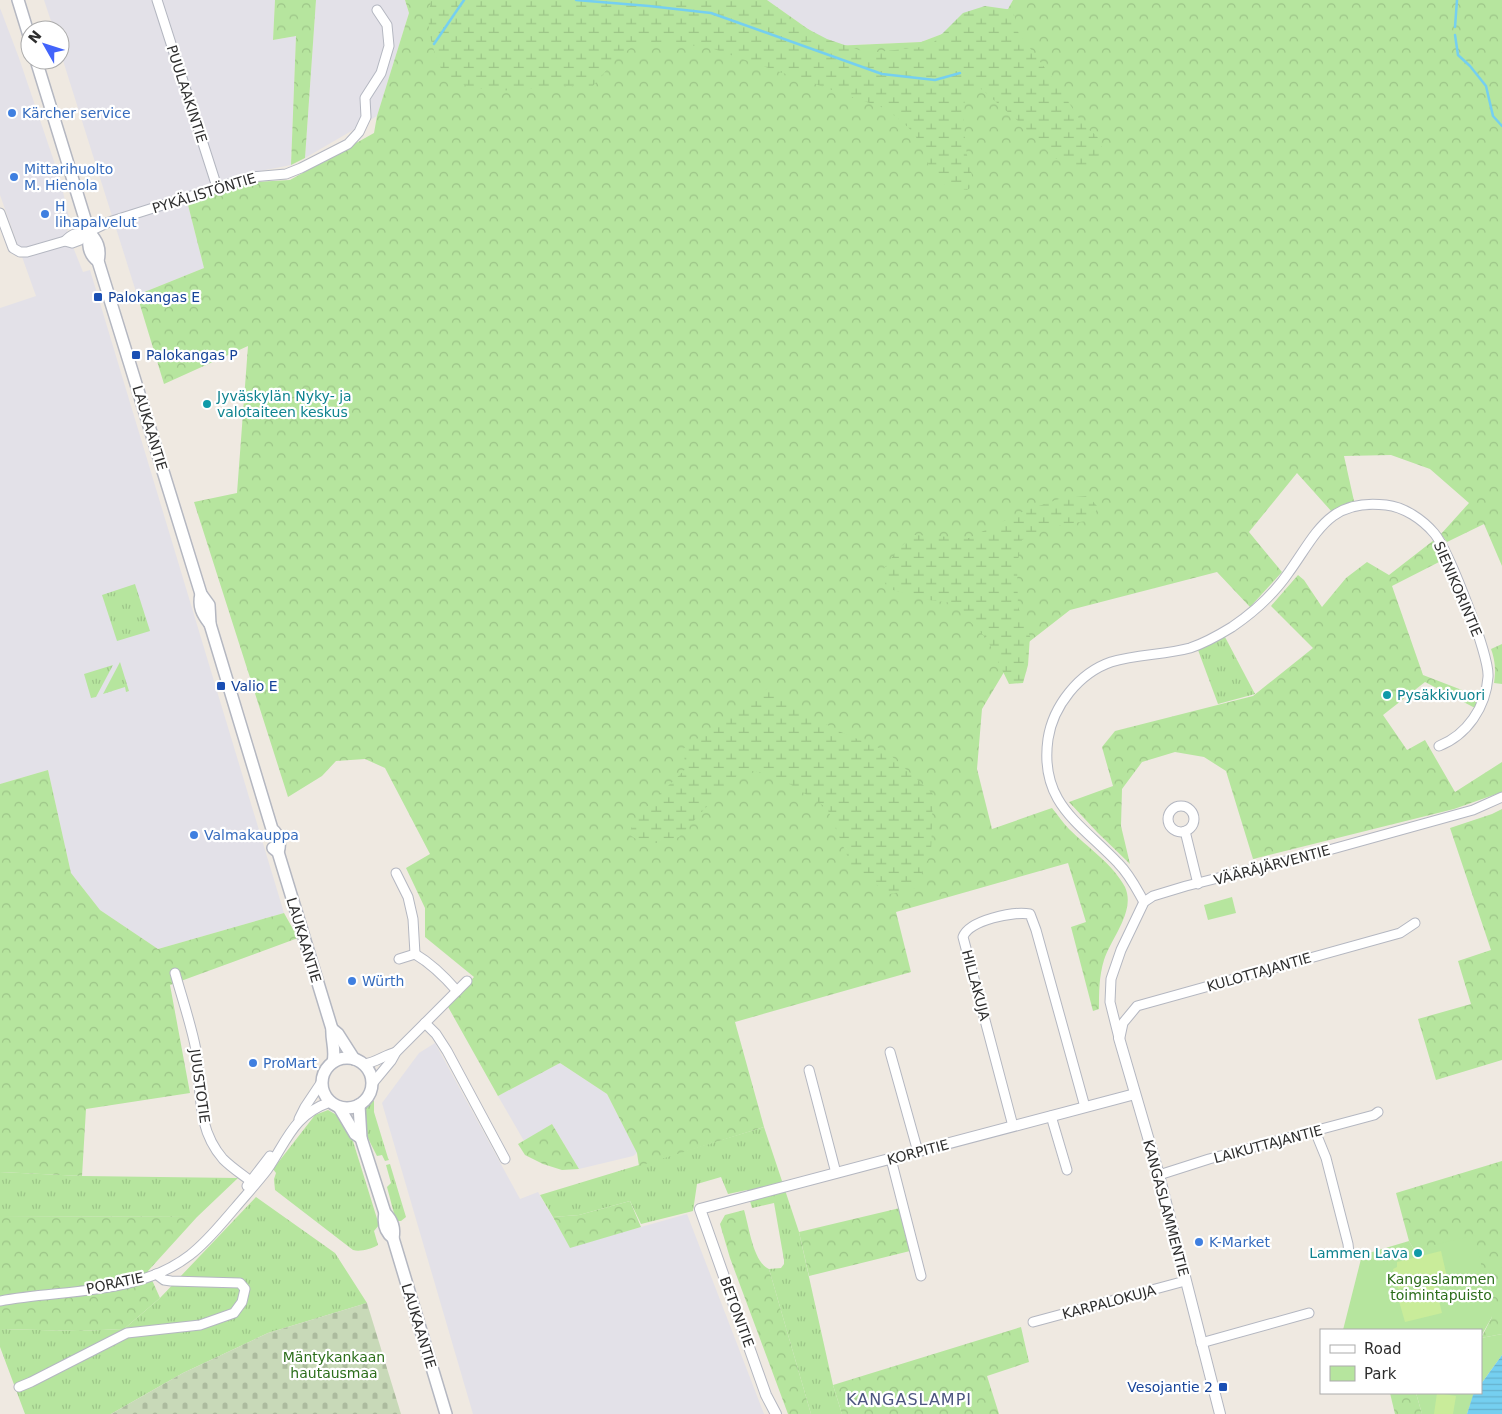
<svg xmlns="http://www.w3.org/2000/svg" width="1502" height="1414" viewBox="0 0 1502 1414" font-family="'DejaVu Sans',sans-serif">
  <defs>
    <pattern id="grass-tufts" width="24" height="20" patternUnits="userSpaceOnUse" patternTransform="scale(1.25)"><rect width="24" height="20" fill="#b6e59e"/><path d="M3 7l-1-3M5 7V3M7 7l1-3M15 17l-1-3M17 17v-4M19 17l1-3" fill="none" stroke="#9dc588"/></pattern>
    <pattern id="forest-crowns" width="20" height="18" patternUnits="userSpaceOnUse" patternTransform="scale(1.25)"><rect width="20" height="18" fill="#b6e59e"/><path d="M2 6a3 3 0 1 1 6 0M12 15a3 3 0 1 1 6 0" fill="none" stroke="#9dc588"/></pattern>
    <pattern id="wetland-marsh" width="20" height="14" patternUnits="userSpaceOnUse" patternTransform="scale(1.25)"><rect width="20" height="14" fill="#b6e59e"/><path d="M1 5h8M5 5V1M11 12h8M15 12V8" fill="none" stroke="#9dc588"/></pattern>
    <pattern id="cemetery-stones" width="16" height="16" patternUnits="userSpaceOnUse" patternTransform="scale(1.25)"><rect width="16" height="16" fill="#c8d9b8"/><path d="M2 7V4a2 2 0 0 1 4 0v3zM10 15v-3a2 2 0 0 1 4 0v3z" fill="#acbb9e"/></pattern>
    <pattern id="water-rules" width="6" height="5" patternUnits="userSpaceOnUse" patternTransform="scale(1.25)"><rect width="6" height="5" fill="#75cff0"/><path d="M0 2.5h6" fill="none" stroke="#66b2ce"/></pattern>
  </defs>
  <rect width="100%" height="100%" fill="#efe9e1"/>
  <g fill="#e3e1e8">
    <polygon points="44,0 275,0 273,40 296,36 291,165 250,173 112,216 60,51 60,30 54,30"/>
    <polygon points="316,0 405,0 409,13 377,116 305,158"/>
    <polygon points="767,0 1013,0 1008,9 921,42 832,46"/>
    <polygon points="0,8 19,58 59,176 70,221 67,232 83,272 90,270 284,913 158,949 100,910 71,873 48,770 0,784 0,308 36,296 0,195"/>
    <polygon points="187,201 204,268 137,295 115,225"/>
    <polygon points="435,1043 520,1199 538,1192 570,1247 687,1214 764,1414 473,1414 382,1103 419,1053"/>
    <polygon points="560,1063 607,1094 637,1153 633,1156 579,1169 552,1124 524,1141 498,1096"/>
  </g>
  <g fill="url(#grass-tufts)">
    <polygon points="135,584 150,631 117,641 102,595"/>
    <polygon points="1225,637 1255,694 1218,704 1198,650"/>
    <polygon points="120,662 129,691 126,692 125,687 103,694"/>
    <polygon points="113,665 96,697 91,698 84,674"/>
    <path d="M371 1100 374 1101V1112L388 1158 389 1160 385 1161 382 1155 377 1156C368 1138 355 1117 371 1100Z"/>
    <path d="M328 1110 335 1114 342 1120 352 1138 379 1225 374 1231 378 1245C371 1249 360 1252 353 1250L275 1190 274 1179 276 1173 273 1169 315 1115Z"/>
    <polygon points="764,1127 799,1232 833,1385 842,1414 811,1414 769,1269 781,1268 784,1264 784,1260 774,1203 752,1208 747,1190 728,1194 721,1177 697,1184 693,1211 641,1224 630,1201 579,1215 553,1217 540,1195"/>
    <polygon points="390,1164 406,1217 401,1221 396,1221 387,1187 391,1183 386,1165"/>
    <polygon points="0,1172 82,1176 238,1178 197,1217 0,1216"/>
    <polygon points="256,1197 335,1253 367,1303 268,1333 183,1373 111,1414 25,1414 0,1347 0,1329 78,1331 124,1329 160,1298"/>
  </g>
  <g fill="url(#forest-crowns)">
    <polygon points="275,0 316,0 305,158 291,165 296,36 273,40"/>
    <path d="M405 0H767L832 46 921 42 1008 9 1013 0H1502V566L1484 524 1447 542 1441 534 1469 503 1430 469 1391 455 1344 456 1354 501 1332 512 1297 473 1249 532 1282 572 1250 607 1217 572 1070 610 1016 652 982 709 977 769 992 829 1052 808C1058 815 1063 823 1069 829 1087 847 1113 864 1125 887 1136 911 1111 938 1104 960 1099 976 1099 993 1099 1009L1093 1011 1071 927 1086 922 1068 863 896 912 911 972 735 1022 764 1127 639 1166 637 1153 607 1094 560 1063 498 1096 447 1005 474 977 425 937V908L406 868 430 854 385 768 365 759 336 761 322 776 288 797 194 502 237 493 248 346 164 384 137 295 204 268 187 201 255 182 290 180 374 133 377 116 409 13Z"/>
    <polygon points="1434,540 1443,560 1392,586 1423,675 1480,697 1475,708 1425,682 1383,715 1407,750 1425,740 1455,792 1502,762 1502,792 1454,809 1253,859 1226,771 1204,757 1175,752 1142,762 1122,789 1121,826 1130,864 1097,832 1069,802 1113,786 1102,747 1115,731 1253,696 1313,648 1271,606 1298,575 1304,580 1322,607 1346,578 1367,562 1389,575"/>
    <path d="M1502 644V684L1494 683C1496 670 1495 660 1491 649Z"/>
    <polygon points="48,770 71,873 100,910 158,949 284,913 298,938 170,985 190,1093 86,1109 82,1176 0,1172 0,784"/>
    <polygon points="1502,809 1502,1060 1436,1080 1418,1019 1471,1004 1458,961 1491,950 1450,828 1492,814"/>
    <polygon points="552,1124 579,1169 562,1170 543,1164 525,1155 518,1144"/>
    <polygon points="1502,1161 1502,1334 1481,1338 1492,1317 1414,1250 1409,1241 1396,1193"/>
    <polygon points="630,1201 641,1227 570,1248 553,1217 579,1215"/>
    <polygon points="900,1208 910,1251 809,1276 799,1232"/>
    <path d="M744 1210C749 1226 753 1262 769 1269L811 1414H788L730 1258 720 1224 725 1215Z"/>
    <polygon points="0,1216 197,1217 148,1271 160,1298 124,1329 78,1331 0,1329"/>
    <polygon points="1021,1327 1029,1362 987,1376 999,1414 842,1414 833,1385"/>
    <polygon points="1390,1393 1416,1393 1422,1414 1395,1414"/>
  </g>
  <g fill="url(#wetland-marsh)">
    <path d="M431 0H758L775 12 827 39 868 53 930 46 963 13 985 6 1013 10 1018 32 1056 83 1084 126 1097 136 1102 148 1096 162 1081 167 1054 158 1018 121 980 88 974 89 965 96C963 116 964 136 967 155 969 166 973 175 973 186L967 190C962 189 956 189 952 188 930 182 926 151 914 134 906 124 895 116 884 108L708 47 652 42 637 43 617 58 592 87 560 86 499 91 476 88 446 81C434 50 424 34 431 0Z"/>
    <polygon points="1088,496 1097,506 1095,516 1086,521 1048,527 1022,540 1017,565 1018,607 1030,636 1028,665 1023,683 1009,684 987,639 952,603 921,599 887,588 881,573 897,550 914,535 969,538 1024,511 1062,498"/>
    <path d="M771 686 797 707 836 730 886 751 933 794 931 853 914 889 890 894 852 867 827 808 782 779 756 771 743 772 731 780 679 837 656 843 636 839 630 835C629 817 674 783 686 768L683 749Z"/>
  </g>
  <polygon fill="url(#cemetery-stones)" points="367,1303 401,1414 111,1414 183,1373 268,1333"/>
  <g fill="#b6e59e">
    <polygon points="1232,897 1236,913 1208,920 1204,905"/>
    <polygon points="1475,1235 1492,1317 1481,1336 1481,1330 1343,1330 1362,1255 1409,1241 1414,1250"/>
    <polygon points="1502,1334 1502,1355 1481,1384 1481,1338"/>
    <polygon points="1416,1393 1474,1393 1467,1414 1422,1414"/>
  </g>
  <g fill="#c9ec9a">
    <polygon points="1441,1251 1447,1277 1398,1289 1393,1269 1397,1267 1397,1262"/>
    <polygon points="1435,1284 1442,1313 1405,1322 1397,1294"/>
    <polygon points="1437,1393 1456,1396 1453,1414 1434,1414"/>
  </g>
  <polygon fill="url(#water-rules)" points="1502,1355 1502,1414 1467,1414 1473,1395 1474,1393 1481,1393 1481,1384"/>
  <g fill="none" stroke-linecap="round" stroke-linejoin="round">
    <g stroke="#75cff0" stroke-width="2.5">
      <polyline points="576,0 649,6 711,13 882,74 935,80 960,73"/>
      <polyline points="1455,27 1457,0"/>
      <polyline points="1455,35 1458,55 1470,66 1486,86 1493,116 1502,126"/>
      <polyline points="434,44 464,0"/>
    </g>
    <g stroke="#b4b7c1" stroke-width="11">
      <g id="minor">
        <polyline points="157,0 217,187"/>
        <polyline points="0,213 13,248 20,252 27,252 65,241 72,243 80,240 84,234 109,222 251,177 286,174 301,168 348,144 359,132 366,117 365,98 381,73 389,46 387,25 377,10"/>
        <path d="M65 241C71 235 75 232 84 234"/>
        <circle cx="1181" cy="819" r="13"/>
        <polyline points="1185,831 1198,884"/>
        <polyline points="396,873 408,897 413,919 415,954"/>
        <path d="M1144 902C1136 888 1130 875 1118 863 1080 823 1039 803 1048 739 1053 706 1079 673 1111 662 1137 654 1164 655 1190 648 1205 643 1219 635 1232 627 1254 612 1274 594 1289 572 1317 533 1329 498 1386 505 1404 507 1422 519 1434 533 1448 549 1490 656 1488 677 1486 707 1467 735 1439 746"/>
        <path d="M399 959 415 954C432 964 444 976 457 991"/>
        <path d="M175 973C182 998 191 1024 196 1050 202 1089 195 1127 223 1159 232 1168 243 1175 253 1183"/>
        <polyline points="425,1023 436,1034 447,1051 505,1159"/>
        <polyline points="1120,1037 1123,1023 1137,1006 1400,933 1415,923"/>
        <polyline points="1119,1038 1110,1002 1111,979 1121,950 1144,902 1153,896 1186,886 1318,853 1473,810 1502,797"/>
        <polyline points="890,1052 918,1152"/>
        <path d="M363 1064C376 1063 384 1055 396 1052"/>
        <polyline points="809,1070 836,1173"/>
        <polyline points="372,1084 391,1061 396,1052 467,981"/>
        <polyline points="1051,1116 1067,1170"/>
        <polyline points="299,1119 305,1107 321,1083"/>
        <path d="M1013 1126 963 937C969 920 1014 911 1030 914L1036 930 1085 1107"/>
        <polyline points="1315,1131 1326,1158 1348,1244 1349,1253"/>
        <polyline points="891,1159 921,1276"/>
        <polyline points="1159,1175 1209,1159 1374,1115 1378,1112"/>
        <polyline points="247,1186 270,1156"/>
        <path d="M0 1301C63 1289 137 1296 190 1255 208 1241 221 1224 235 1208 246 1195 257 1183 267 1170 287 1141 293 1115 330 1102"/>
        <polyline points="1033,1322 1185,1281"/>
        <polyline points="1201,1343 1309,1313"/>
        <polyline points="19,1387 31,1382 127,1333 200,1325 234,1313 242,1302 245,1289 240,1283 171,1281 164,1280 156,1274"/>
      </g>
    </g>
    <g stroke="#b4b7c1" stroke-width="12">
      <g id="tertiary">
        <polyline points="1119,1038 1159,1175 1220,1414"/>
        <polyline points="776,1414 766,1395 700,1209 1135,1094"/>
      </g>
    </g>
    <g stroke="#b4b7c1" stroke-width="14">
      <g id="secondary">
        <polyline points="18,0 30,39"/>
        <path d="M36 60 89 232C88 244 88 254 98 261"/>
        <path d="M89 232C97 241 101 248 98 261L201 594 209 605 210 624 272 829C279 835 281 844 278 852"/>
        <path d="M201 594C198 606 202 614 210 624"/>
        <path d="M273 848 278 852 332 1029C331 1040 336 1050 333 1062"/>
        <polyline points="332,1029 338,1034 354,1059"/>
        <circle cx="347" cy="1083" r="25"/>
        <path d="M359 1105 361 1138 385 1213C392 1220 395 1228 393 1238"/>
        <polyline points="339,1107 355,1134 361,1138"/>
        <path d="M385 1213C383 1223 384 1231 393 1238L446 1414"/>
      </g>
    </g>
    <use href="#minor" stroke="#fff" stroke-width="9"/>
    <use href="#tertiary" stroke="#fff" stroke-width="10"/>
    <use href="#secondary" stroke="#fff" stroke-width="11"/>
  </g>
  <g fill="#3f7fe0" stroke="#fff" stroke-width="2">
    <circle cx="12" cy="113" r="5"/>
    <circle cx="14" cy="177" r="5"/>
    <circle cx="45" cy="214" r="5"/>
    <circle cx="194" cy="835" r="5"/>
    <circle cx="352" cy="981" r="5"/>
    <circle cx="253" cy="1063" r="5"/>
    <circle cx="1199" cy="1242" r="5"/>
  </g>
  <g fill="#1a4fb4" stroke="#fff" stroke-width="2">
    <rect x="93" y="292" width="10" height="10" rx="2.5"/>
    <rect x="131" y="350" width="10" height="10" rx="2.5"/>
    <rect x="216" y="681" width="10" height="10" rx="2.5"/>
    <rect x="1218" y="1382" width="10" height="10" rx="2.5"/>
  </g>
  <g fill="#0f9aa8" stroke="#fff" stroke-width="2">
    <circle cx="207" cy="404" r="5"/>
    <circle cx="1387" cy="695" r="5"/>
    <circle cx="1418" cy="1253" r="5"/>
  </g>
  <g text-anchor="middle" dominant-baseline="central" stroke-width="4.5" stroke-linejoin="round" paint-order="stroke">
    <g font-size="14" fill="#2e2e2e" stroke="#fff">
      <text transform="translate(187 94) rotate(72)">PUULAAKINTIE</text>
      <text transform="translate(204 193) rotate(-17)">PYKÄLISTÖNTIE</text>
      <text transform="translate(150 428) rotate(73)">LAUKAANTIE</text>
      <text transform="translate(1458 589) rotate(67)">SIENIKORINTIE</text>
      <text transform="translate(1272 865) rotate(-15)">VÄÄRÄJÄRVENTIE</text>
      <text transform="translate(304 940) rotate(73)">LAUKAANTIE</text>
      <text transform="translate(1259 972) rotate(-16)">KULOTTAJANTIE</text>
      <text transform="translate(976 985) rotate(75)">HILLAKUJA</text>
      <text transform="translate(200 1086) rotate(82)">JUUSTOTIE</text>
      <text transform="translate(1268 1144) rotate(-15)">LAIKUTTAJANTIE</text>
      <text transform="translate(918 1152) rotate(-15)">KORPITIE</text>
      <text transform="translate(1166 1208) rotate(75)">KANGASLAMMENTIE</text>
      <text transform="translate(115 1283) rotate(-12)">PORATIE</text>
      <text transform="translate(1109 1302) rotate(-15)">KARPALOKUJA</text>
      <text transform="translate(737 1312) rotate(70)">BETONITIE</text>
      <text transform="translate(419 1326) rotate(73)">LAUKAANTIE</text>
    </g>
    <g font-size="14" fill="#366cbe" stroke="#fff" text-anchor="start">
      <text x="22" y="113">Kärcher service</text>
      <text x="24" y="169">Mittarihuolto<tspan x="24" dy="16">M. Hienola</tspan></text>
      <text x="55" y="206">H<tspan x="55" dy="16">lihapalvelut</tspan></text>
      <text x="204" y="835">Valmakauppa</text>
      <text x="362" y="981">Würth</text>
      <text x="263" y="1063">ProMart</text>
      <text x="1209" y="1242">K-Market</text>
    </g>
    <g font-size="14" fill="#164399" stroke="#fff" text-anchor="start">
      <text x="108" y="297">Palokangas E</text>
      <text x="146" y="355">Palokangas P</text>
      <text x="231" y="686">Valio E</text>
      <text x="1213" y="1387" text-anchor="end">Vesojantie 2</text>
    </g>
    <g font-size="14" fill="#0d838f" stroke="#fff" text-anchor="start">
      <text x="217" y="396">Jyväskylän Nyky- ja<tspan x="217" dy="16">valotaiteen keskus</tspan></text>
      <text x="1397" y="695">Pysäkkivuori</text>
      <text x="1408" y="1253" text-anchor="end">Lammen Lava</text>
    </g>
    <g font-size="14" fill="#2c6e1b" stroke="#fff">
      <text x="1441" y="1279">Kangaslammen<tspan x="1441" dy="16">toimintapuisto</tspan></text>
      <text x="334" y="1357">Mäntykankaan<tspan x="334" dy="16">hautausmaa</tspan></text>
    </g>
    <g font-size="16" letter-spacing="1" fill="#4d5680" stroke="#fff">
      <text x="909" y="1399">KANGASLAMPI</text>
    </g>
  </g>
  <rect x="1320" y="1329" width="162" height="65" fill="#ffffff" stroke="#ababab"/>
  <rect x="1330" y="1345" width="25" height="8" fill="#ffffff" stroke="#ababab"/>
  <text x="1364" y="1354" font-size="15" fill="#2e2e2e">Road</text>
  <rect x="1330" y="1366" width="25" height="15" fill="#b6e59e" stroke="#ababab"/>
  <text x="1364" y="1379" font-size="15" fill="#2e2e2e">Park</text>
  <g transform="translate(45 45) rotate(309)"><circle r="24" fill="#ffffff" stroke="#ababab"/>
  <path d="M0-4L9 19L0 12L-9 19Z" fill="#4264fb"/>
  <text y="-8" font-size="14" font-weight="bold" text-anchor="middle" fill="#2e2e2e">N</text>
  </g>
</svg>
